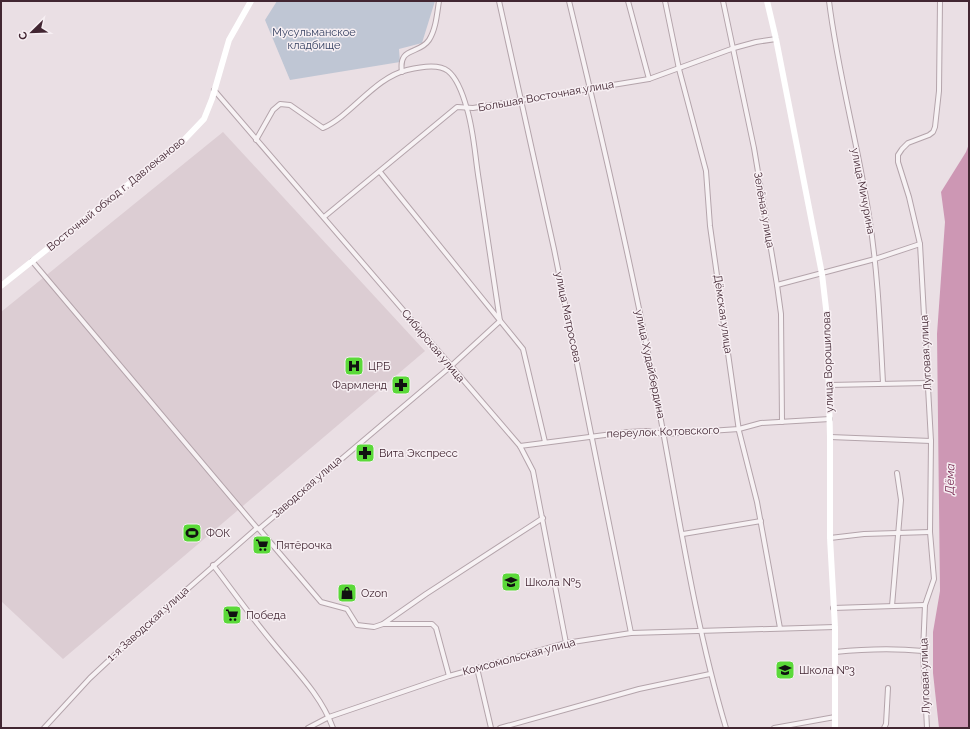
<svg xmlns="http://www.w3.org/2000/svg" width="970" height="729" viewBox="0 0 970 729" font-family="Raleway,sans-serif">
  <rect width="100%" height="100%" fill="#eadfe4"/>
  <polygon fill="#dccdd3" points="223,132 425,351 63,659 1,601 1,312"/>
  <polygon fill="#bfc6d4" points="277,1 435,1 422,43 399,49 400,62 290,80 265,20"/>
  <polygon fill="#cd97b4" points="969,144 969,728 939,728 933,673 933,632 940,591 937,334 945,222 941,192 966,152"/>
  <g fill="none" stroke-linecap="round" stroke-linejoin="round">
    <g stroke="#b4a4ab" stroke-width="6">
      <g id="street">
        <polyline points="499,1 554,249 631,633"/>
        <path d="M569 1C601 133 632 266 657 399 678 509 694 621 726 728"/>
        <polyline points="628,1 649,79"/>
        <polyline points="665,1 679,69 706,171 710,226 739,431 757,502 780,628"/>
        <polyline points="723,1 754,148 777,285 781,314 782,422"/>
        <path d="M829 1C838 74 858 144 869 216 878 272 880 327 883 383"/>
        <path d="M402 72C398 46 419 55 429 40 436 29 437 14 439 1"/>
        <polyline points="214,90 520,446 533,471 566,643"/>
        <path d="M256 140 273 110 280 104 290 105 323 128C352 115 374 78 407 70 419 67 438 63 448 71 458 79 464 98 467 109 474 132 475 157 479 181 486 227 493 274 500 321"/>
        <polyline points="380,172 523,349 545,442"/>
        <polyline points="324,217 457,107 473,108 649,79 734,48 756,42 776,39"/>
        <polyline points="32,261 257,528"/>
        <polyline points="777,285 875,259 920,244"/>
        <polyline points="829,385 927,383"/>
        <polyline points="830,437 931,441"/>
        <polyline points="520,446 628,432 647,431 664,434 739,429 761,423 830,419"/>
        <polyline points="259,529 321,602 347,609 357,625 374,627 383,624 426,594 543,518"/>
        <polyline points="683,534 761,521"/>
        <polyline points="830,538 864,534 930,532"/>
        <path d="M213 565C233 591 252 618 273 643 295 670 321 695 333 728"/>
        <polyline points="892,606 901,500 897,473"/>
        <polyline points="833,608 925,605"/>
        <polyline points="383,624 432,624 436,628 449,676"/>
        <path d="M835 652C864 649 894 648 923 651"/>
        <polyline points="477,668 491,728"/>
        <polyline points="44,728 90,678 151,621 257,528 259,529 450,367 500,321"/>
        <polyline points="308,728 329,717 449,676 566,643 631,633 835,627"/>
        <polyline points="500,728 639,689 710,674"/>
        <polyline points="774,728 835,717"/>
        <polyline points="884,728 886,724 888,688"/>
        <polyline points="927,728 923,651 925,605 934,579 930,532 931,441 920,244 909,197 898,162 898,155 902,149 908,143 929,135 933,132 935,127 939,91 940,1"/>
      </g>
    </g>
    <use href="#street" stroke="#f7f2f4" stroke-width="4"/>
    <g stroke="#fff" stroke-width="6">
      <polyline points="767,1 776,39 822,274 827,317 830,437 830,538 835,627 835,728"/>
      <polyline points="1,286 184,140 204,119 212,99 229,40 251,1"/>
    </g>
  </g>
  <defs>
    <g id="hospital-square" transform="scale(1)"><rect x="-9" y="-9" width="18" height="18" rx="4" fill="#5bd939" stroke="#f7eff3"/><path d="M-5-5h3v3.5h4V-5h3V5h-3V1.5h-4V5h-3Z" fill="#111"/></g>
    <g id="pharmacy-square" transform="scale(1)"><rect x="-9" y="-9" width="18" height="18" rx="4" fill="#5bd939" stroke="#f7eff3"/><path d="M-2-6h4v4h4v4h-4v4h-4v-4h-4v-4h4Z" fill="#111"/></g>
    <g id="stadium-square" transform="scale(1)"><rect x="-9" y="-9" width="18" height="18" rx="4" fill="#5bd939" stroke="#f7eff3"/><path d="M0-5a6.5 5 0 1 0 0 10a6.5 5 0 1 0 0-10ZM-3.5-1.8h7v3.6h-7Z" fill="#111"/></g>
    <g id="supermarket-square" transform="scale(1)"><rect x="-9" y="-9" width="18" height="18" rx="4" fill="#5bd939" stroke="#f7eff3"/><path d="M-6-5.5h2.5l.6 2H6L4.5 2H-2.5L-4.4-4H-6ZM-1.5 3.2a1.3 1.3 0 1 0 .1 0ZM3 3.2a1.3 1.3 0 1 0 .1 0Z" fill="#111"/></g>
    <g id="school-square" transform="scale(1)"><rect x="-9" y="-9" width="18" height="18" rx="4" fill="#5bd939" stroke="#f7eff3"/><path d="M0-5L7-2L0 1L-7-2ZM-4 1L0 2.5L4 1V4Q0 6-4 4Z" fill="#111"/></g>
    <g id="shop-square" transform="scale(1)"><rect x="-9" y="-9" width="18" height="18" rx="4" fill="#5bd939" stroke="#f7eff3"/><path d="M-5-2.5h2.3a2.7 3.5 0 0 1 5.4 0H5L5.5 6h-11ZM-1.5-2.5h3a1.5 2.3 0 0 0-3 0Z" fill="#111"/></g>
  </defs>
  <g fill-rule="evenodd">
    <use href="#hospital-square" x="354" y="366"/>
    <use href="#pharmacy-square" x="401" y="385"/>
    <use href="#pharmacy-square" x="365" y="453"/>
    <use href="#stadium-square" x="192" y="533"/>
    <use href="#supermarket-square" x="262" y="545"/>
    <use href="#school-square" x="511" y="582"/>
    <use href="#shop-square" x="347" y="593"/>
    <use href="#supermarket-square" x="232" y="615"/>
    <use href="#school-square" x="785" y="670"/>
  </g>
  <g text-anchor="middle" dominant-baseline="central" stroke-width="3" stroke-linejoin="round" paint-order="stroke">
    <g font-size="11" fill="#323e5f" stroke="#f7eff3">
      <text x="314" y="32">Мусульманское<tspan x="314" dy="13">кладбище</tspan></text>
    </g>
    <g font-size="11" fill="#422632" stroke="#f7eff3">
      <text transform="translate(546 96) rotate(-10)">Большая Восточная улица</text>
      <text transform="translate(863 191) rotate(79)">улица Мичурина</text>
      <text transform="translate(116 194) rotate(-39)">Восточный обход г. Давлеканово</text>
      <text transform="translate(764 210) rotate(80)">Зелёная улица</text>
      <text transform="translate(723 314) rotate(82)">Дёмская улица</text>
      <text transform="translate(568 317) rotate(78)">улица Матросова</text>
      <text transform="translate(433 346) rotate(50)">Сибирская улица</text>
      <text transform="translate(926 353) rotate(-93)">Луговая улица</text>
      <text transform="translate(828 362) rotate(-92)">улица Ворошилова</text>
      <text transform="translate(650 364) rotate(78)">улица Худайбердина</text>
      <text transform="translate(663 432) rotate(-2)">переулок Котовского</text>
      <text transform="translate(307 487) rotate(-41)">Заводская улица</text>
      <text transform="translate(148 624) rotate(-42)">1-я Заводская улица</text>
      <text transform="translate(519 657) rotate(-15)">Комсомольская улица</text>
      <text transform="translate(925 676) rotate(-92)">Луговая улица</text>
    </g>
    <g font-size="11" fill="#422632" stroke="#f7eff3" text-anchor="start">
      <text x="368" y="366">ЦРБ</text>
      <text x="387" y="385" text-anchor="end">Фармленд</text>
      <text x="379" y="453">Вита Экспресс</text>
      <text x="206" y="533">ФОК</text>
      <text x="276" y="545">Пятёрочка</text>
      <text x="525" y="582">Школа №5</text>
      <text x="361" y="593">Ozon</text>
      <text x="246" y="615">Победа</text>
      <text x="799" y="670">Школа №3</text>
    </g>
    <g font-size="12" font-style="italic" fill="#792d54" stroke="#f7eff3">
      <text transform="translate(950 479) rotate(-88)">Дёма</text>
    </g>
  </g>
  <rect width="970" height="729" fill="none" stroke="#422632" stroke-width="4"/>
  <g transform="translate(32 32) rotate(247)" stroke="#f7eff3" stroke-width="3" paint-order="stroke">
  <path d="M0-3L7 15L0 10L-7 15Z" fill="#422632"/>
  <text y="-6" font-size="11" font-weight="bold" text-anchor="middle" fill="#422632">С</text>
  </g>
</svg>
